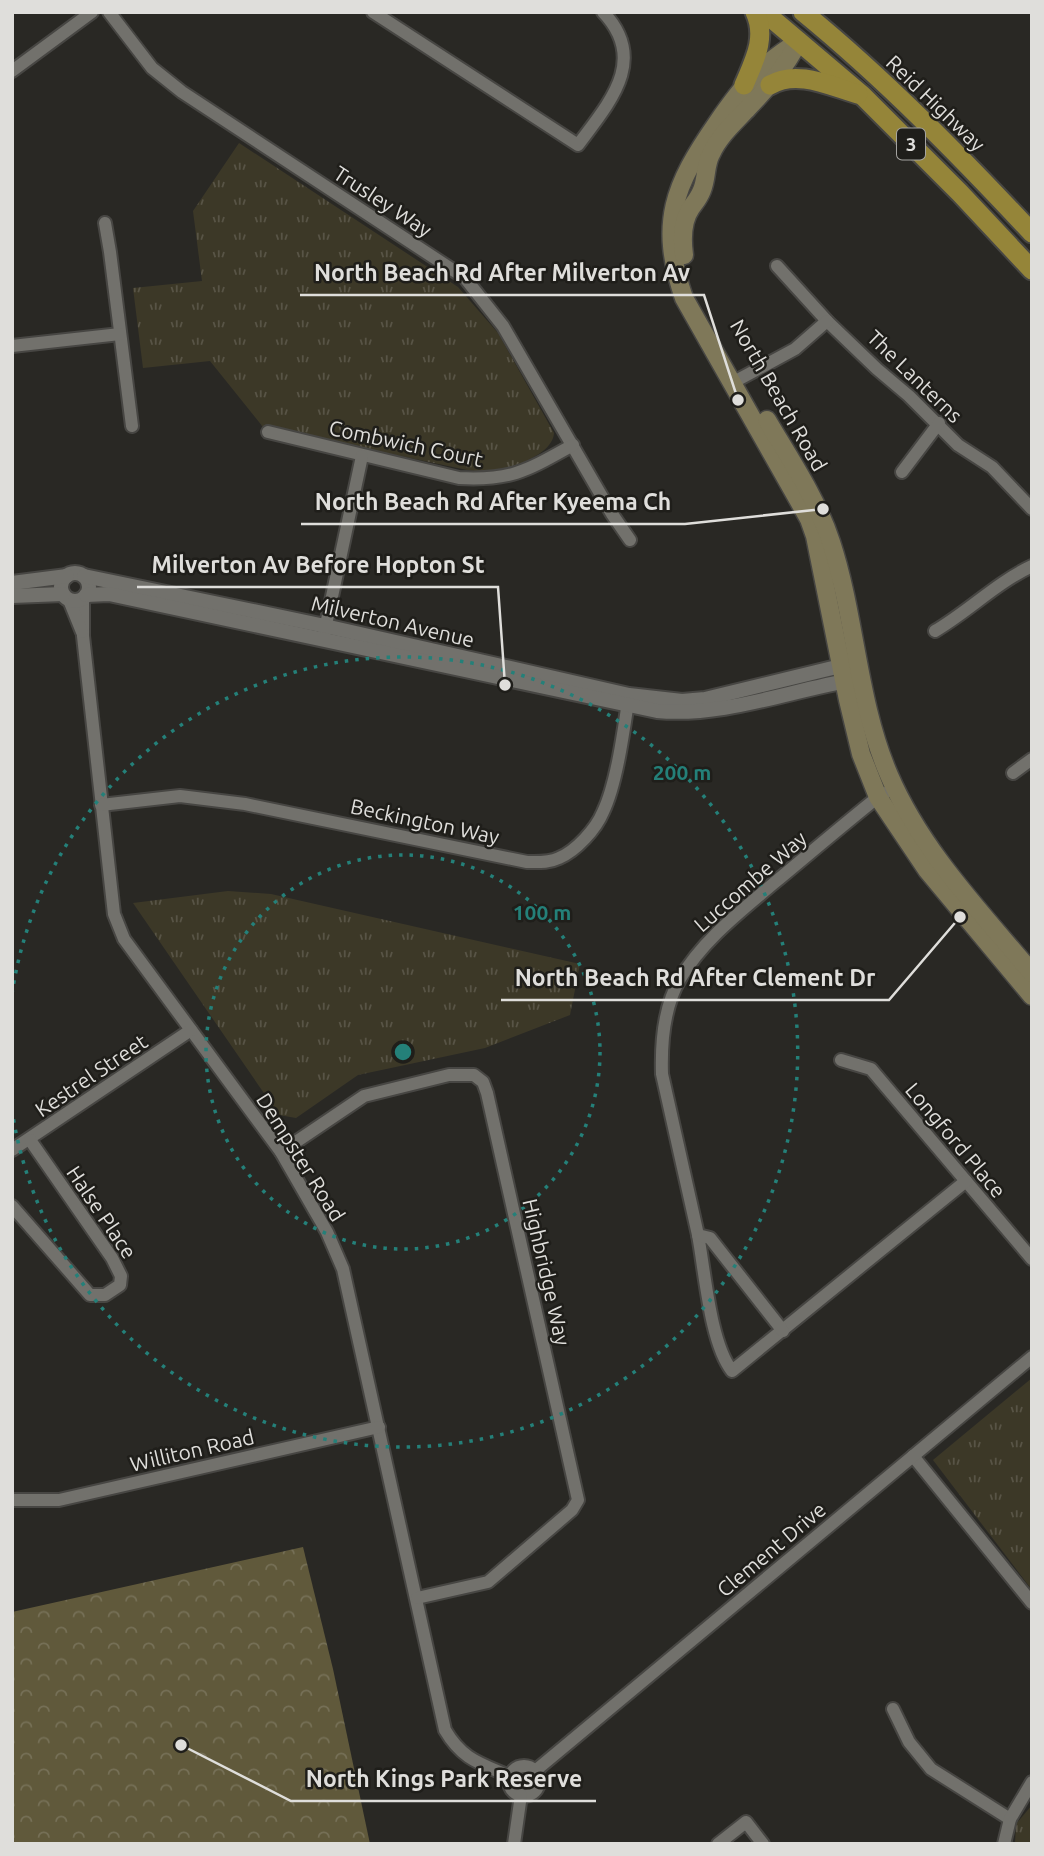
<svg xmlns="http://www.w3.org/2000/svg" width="1044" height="1856" viewBox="0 0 1044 1856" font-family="Ubuntu,sans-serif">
  <defs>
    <pattern id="grass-tufts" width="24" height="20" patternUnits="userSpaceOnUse" patternTransform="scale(1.75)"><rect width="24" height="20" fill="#3c3827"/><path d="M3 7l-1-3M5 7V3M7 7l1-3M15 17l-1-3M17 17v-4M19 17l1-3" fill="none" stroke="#585446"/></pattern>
    <pattern id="forest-crowns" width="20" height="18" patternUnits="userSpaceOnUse" patternTransform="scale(1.75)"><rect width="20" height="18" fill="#60593b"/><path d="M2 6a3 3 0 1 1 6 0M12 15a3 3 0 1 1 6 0" fill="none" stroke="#767057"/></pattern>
  </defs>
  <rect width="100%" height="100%" fill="#292824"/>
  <g fill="url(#grass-tufts)">
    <path d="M239 143 458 287 498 333 554 433C553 455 510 469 490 471 483 472 475 471 467 470L263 427 210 361 143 368 133 288 202 281 193 211Z"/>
    <polygon points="228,891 271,894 580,964 570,1015 485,1048 358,1075 296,1118 279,1115 133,903"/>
    <polygon points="1032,1378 1032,1590 933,1460"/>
    <polygon points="1032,1805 1032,1844 1015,1844 1016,1824"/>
  </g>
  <polygon fill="url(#forest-crowns)" points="303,1547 333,1669 370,1844 12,1844 12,1612"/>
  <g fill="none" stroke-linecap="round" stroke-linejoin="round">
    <g stroke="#474643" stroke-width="16">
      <g id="minor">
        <polyline points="109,12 152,68 182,92 465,278 503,326 612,514 630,540"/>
        <path d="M373 12 578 145C609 103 649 60 603 12"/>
        <polyline points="12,71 92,12"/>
        <polyline points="105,223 110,252 132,426"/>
        <polyline points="777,266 827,321 877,369 909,396 958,445 992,467 1032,509"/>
        <polyline points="12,346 120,334"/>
        <polyline points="732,383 795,349 827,321"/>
        <path d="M268 432 459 478C512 481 528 470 573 445"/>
        <polyline points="902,472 939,423"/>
        <path d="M83 599V636L114 914 124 939 281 1152 327 1232 343 1269 445 1730C462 1759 479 1763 509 1776"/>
        <polyline points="69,600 82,632"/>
        <path d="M935 631C969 611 996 583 1032 566"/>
        <polyline points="324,634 362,456"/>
        <polyline points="1013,773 1032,759"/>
        <path d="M101 805 180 796 245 804 527 862C537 862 549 863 559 858 576 851 596 829 603 812 617 783 624 728 629 695"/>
        <polyline points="841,1060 871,1069 1032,1259"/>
        <polyline points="12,1150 191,1030"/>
        <polyline points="281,1152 364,1096 449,1075 474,1075 483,1082 487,1093 578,1500 572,1510 488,1582 417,1598"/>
        <polyline points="12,1206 90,1295 105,1295 120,1285 121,1276 112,1258 30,1140"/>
        <path d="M698 1235C705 1272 710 1343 732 1371L966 1181"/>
        <path d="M783 1331 710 1238 698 1235 662 1074C661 1043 664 1006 680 979 703 940 740 912 774 883 809 854 843 825 878 797L885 793"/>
        <polyline points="913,1456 1032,1603"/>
        <polyline points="12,1500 59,1500 379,1427"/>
        <polyline points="893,1709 909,1742 931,1769 1010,1819"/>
        <circle cx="524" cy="1781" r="15"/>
        <polyline points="535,1771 1032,1357"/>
        <polyline points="514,1844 521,1795"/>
        <polyline points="718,1844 746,1822 763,1844"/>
        <polyline points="1004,1844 1010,1819 1032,1782"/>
      </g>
    </g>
    <g stroke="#474643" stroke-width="18">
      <g id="tertiary">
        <circle cx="75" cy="587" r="14"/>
        <polyline points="84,576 325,626 629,695 682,701 705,699 849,664"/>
        <polyline points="12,583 67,576"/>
        <path d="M86 595 109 594 657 711C723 717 788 691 852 680"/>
        <polyline points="12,596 63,594"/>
      </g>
    </g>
    <g stroke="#474643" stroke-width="21">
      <g id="secondary">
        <path d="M799 41C758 67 744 84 717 123 674 185 658 223 684 298L809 519 815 536 848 700 861 754 878 797 927 870 1032 996"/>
        <path d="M684 255C682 240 682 221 691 208 695 202 699 198 702 190 707 178 705 165 711 154 719 136 735 122 748 108 767 88 785 68 797 44"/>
        <path d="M767 420C790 459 817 499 831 542 856 618 857 701 889 775 921 850 980 911 1032 973"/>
      </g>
    </g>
    <g stroke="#474643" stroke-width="23">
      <g id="trunk">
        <polyline points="764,12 862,95 960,193 1032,270"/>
        <path d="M803 12C885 79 960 156 1032 233"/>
        <path d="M744 85C754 61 767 38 755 12"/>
        <path d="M770 85C797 69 830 86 858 94"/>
      </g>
    </g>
    <use href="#minor" stroke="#72716c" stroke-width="12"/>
    <use href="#tertiary" stroke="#72716c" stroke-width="14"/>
    <use href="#secondary" stroke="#7f7859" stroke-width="18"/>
    <use href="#trunk" stroke="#958539" stroke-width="19"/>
  </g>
  <g fill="none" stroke="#248079" stroke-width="3.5" stroke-dasharray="3.5 7">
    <circle cx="403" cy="1052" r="197"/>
    <path d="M12 994A395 395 0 1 1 12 1110"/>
  </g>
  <g text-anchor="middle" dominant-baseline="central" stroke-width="5" stroke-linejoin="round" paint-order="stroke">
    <rect fill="#1f1e1a" stroke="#a5a4a1" stroke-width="2" x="897" y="128.5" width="28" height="31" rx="5"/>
    <g font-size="19" font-weight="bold" fill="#dfdedb">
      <text x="911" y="144">3</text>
    </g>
    <g font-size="21" fill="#dfdedb" stroke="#1f1e1a">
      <text transform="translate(936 103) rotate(44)">Reid Highway</text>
      <text transform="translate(383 201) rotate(33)">Trusley Way</text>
      <text transform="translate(915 376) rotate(44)">The Lanterns</text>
      <text transform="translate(779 395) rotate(60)">North Beach Road</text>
      <text transform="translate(406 443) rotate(12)">Combwich Court</text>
      <text transform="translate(393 621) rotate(13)">Milverton Avenue</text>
      <text transform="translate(425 821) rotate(12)">Beckington Way</text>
      <text transform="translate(750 881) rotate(-41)">Luccombe Way</text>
      <text transform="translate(91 1075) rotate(-34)">Kestrel Street</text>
      <text transform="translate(956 1140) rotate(50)">Longford Place</text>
      <text transform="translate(301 1157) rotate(58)">Dempster Road</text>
      <text transform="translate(102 1212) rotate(56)">Halse Place</text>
      <text transform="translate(547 1272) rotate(77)">Highbridge Way</text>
      <text transform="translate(192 1450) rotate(-13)">Williton Road</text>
      <text transform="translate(771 1549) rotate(-40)">Clement Drive</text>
    </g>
  </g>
  <circle cx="403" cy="1052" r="10" fill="#248079" stroke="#1f1e1a" stroke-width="3.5"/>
  <g font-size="21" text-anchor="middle" font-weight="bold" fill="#248079" stroke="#1f1e1a" stroke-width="5" stroke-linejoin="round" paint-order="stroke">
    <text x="682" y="780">200 m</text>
    <text x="542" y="920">100 m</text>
  </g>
  <path fill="none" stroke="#dfdedb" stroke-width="2.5" d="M738 400L704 295H300M823 509L685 524H301M505 685L498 587H137M960 917L889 1000H501M181 1745L291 1801H596"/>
  <g fill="#dfdedb" stroke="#1f1e1a" stroke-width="2.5">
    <circle cx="738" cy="400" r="7"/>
    <circle cx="823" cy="509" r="7"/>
    <circle cx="505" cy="685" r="7"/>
    <circle cx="960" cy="917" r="7"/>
    <circle cx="181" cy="1745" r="7"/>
  </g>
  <g font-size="23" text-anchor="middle" font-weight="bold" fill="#dfdedb" stroke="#1f1e1a" stroke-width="5" stroke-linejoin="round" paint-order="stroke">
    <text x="502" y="281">North Beach Rd After Milverton Av</text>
    <text x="493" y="510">North Beach Rd After Kyeema Ch</text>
    <text x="318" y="573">Milverton Av Before Hopton St</text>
    <text x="695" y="986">North Beach Rd After Clement Dr</text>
    <text x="444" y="1787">North Kings Park Reserve</text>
  </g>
  <rect width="1044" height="1856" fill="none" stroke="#dfdedb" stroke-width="28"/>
</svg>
